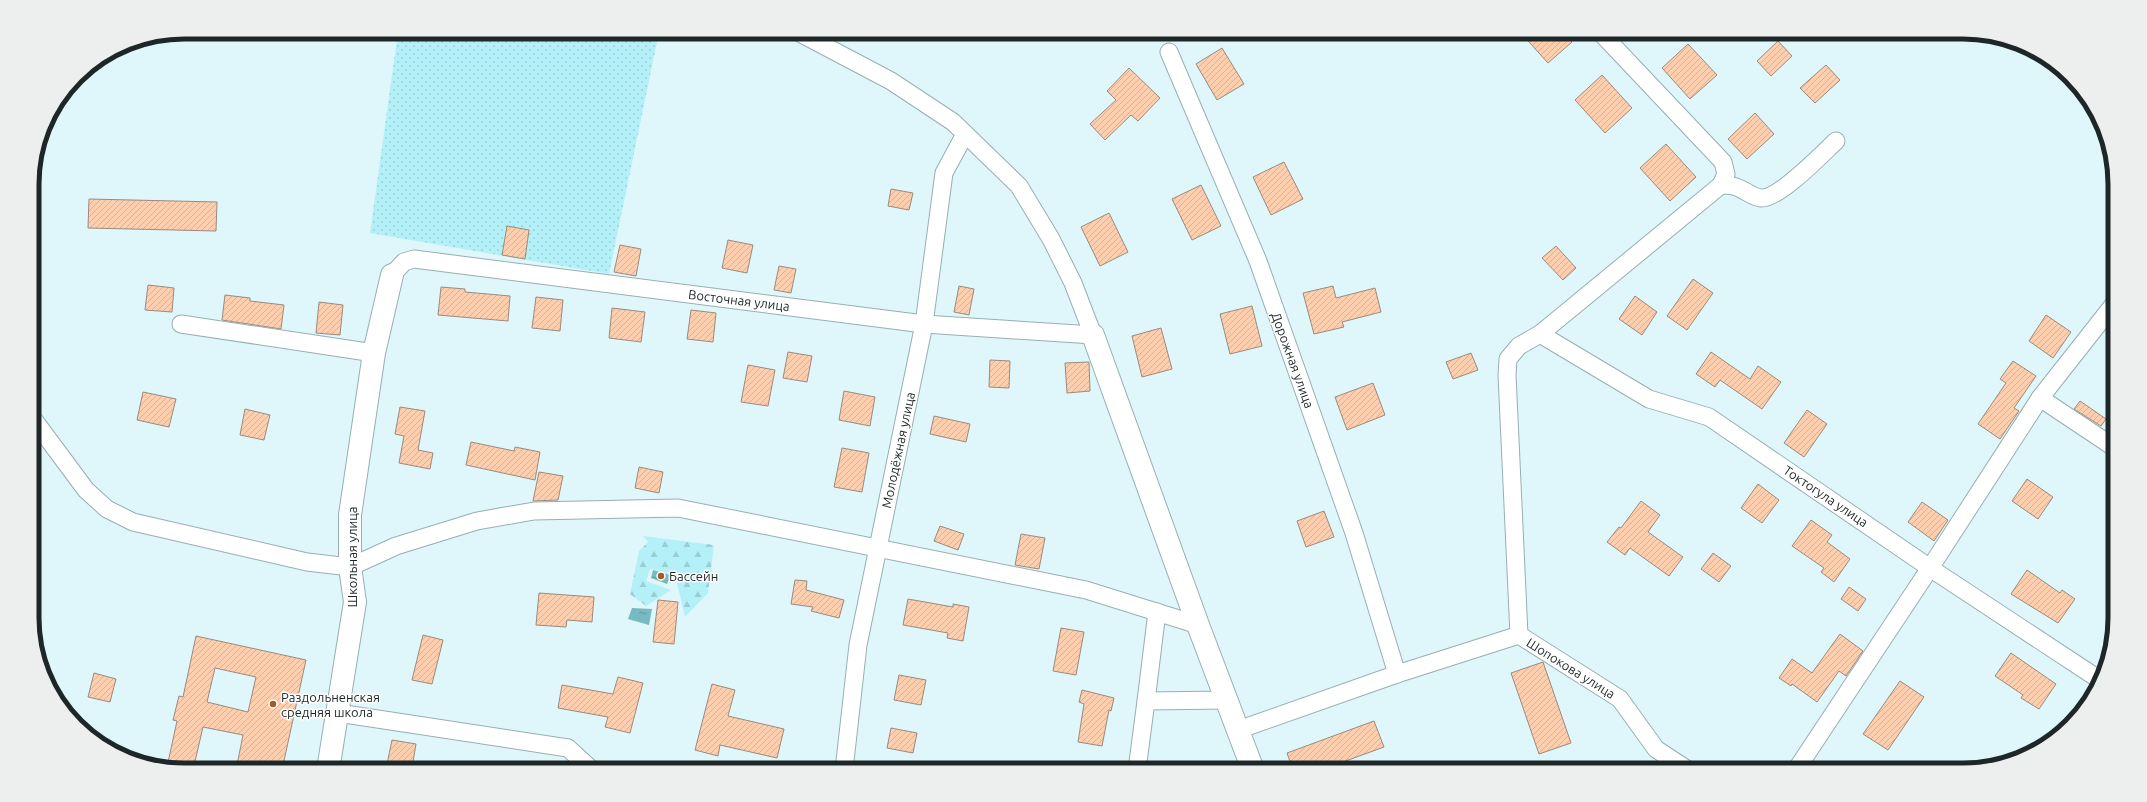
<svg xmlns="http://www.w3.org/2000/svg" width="2147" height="802" viewBox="0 0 2147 802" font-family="Ubuntu,sans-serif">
  <defs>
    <pattern id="forest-firs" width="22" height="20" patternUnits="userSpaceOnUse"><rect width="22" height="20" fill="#b4f0f8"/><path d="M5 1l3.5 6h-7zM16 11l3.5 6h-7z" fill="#9aced5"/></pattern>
    <pattern id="garden-dots" width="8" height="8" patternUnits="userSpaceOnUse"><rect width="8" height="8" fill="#b4f0f8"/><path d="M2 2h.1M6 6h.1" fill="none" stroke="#9aced5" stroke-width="1.8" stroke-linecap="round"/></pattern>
    <pattern id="water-ripples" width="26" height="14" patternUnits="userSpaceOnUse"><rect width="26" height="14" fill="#78bac4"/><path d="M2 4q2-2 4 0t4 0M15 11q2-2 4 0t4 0" fill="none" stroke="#62979f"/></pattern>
    <pattern id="building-hatch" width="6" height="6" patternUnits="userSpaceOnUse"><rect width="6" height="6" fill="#fecfae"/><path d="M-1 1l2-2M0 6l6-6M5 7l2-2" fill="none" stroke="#d9b296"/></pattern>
  </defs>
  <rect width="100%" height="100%" fill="#dff7fa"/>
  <polygon fill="url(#forest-firs)" points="643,536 714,545 708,593 685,617 675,574 650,569 646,581 671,590 646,606 630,594 639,551 648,542"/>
  <polygon fill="url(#garden-dots)" points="398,32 659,32 609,274 370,233"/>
  <g fill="url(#water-ripples)">
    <polygon points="653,570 671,575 667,584 651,578"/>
    <polygon points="632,608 652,609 649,625 628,619"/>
  </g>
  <g fill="url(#building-hatch)" stroke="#9a8a7f" fill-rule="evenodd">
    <polygon points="1520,32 1563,32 1572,42 1548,63"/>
    <polygon points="1778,41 1792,56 1771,76 1757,61"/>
    <polygon points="1688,44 1717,75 1690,99 1662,68"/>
    <polygon points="1222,48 1244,84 1217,100 1196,64"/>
    <polygon points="1826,65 1840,80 1815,103 1800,88"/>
    <polygon points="1129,68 1160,98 1138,121 1131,115 1105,140 1090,124 1116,100 1107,91"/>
    <polygon points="1602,75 1632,108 1605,133 1575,100"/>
    <polygon points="1755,113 1774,134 1747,159 1728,139"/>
    <polygon points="1666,144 1696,177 1670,201 1640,168"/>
    <polygon points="1284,162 1303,199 1271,215 1253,177"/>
    <polygon points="1201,185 1221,226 1192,240 1172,199"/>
    <polygon points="891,189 913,193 909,210 888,206"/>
    <polygon points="89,199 217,202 216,231 88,228"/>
    <polygon points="1109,213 1128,252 1100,266 1081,227"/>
    <polygon points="507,226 529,230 525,259 502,255"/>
    <polygon points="728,240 753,245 747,273 722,268"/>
    <polygon points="620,245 641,249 636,276 614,272"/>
    <polygon points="1556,246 1576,268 1563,280 1542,258"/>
    <polygon points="779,266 796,269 791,293 774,290"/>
    <polygon points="1693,279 1713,293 1687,330 1667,316"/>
    <polygon points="148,285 174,288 172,312 145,310"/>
    <polygon points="959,286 974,289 969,315 954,312"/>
    <polygon points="1333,286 1336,298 1375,288 1381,312 1342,322 1344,327 1314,334 1303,293"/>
    <polygon points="441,287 465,289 465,292 510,296 508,321 438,315"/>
    <polygon points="225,295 250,298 250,301 284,305 281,329 222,320"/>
    <polygon points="1635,296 1657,312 1642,335 1619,319"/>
    <polygon points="536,297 563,300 560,331 532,328"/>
    <polygon points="319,302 343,305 340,335 316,333"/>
    <polygon points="1252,306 1262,346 1230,354 1220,314"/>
    <polygon points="612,308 645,312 641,342 609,338"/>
    <polygon points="691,310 716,313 713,342 687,339"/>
    <polygon points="2046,315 2071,332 2053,358 2029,341"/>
    <polygon points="1161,328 1172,369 1142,377 1132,336"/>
    <polygon points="788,352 812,356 807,382 783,378"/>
    <polygon points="1711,352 1750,379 1758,366 1781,382 1762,409 1720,380 1715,387 1696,374"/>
    <polygon points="1471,353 1478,370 1453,379 1446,362"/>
    <polygon points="990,360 1010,361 1009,388 989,387"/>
    <polygon points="2013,361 2036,376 2014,408 2019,411 2000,439 1978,424 2006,383 2000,379"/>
    <polygon points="1089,362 1090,391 1067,393 1065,363"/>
    <polygon points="748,365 775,370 768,406 741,402"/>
    <polygon points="1373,383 1385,415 1347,430 1335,397"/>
    <polygon points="844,391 875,397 870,426 839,420"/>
    <polygon points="143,392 176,399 169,427 137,420"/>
    <polygon points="2080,401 2106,419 2101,426 2074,409"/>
    <polygon points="400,407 425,411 418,450 433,453 430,469 399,463 404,436 395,434"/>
    <polygon points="245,409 270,415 264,440 240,435"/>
    <polygon points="1807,410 1827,424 1804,457 1784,443"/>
    <polygon points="934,416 970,424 966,442 930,434"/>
    <polygon points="471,442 514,451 515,447 540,452 535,480 466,465"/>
    <polygon points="842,448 869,453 862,492 834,487"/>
    <polygon points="639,467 663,472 659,493 635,488"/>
    <polygon points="539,472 563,476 558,500 533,501"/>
    <polygon points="2027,479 2053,497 2038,519 2012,501"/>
    <polygon points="1758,484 1779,500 1762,523 1741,508"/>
    <polygon points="1641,501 1660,515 1648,532 1683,557 1669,576 1630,548 1625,555 1607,542 1619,527 1621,528"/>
    <polygon points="1922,502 1948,520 1934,541 1908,522"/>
    <polygon points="1324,511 1334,537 1306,547 1297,521"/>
    <polygon points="1811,520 1832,535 1827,542 1850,559 1834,582 1821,572 1824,568 1792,546"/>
    <polygon points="940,526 964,534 958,550 934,541"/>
    <polygon points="1021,534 1045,538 1039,569 1015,565"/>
    <polygon points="1713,553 1731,566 1719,582 1701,569"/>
    <polygon points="2027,570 2060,593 2062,590 2075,599 2058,623 2011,594"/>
    <polygon points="795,580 807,581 806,590 844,600 839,618 811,611 813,607 791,604"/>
    <polygon points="1849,587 1866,599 1858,611 1841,599"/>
    <polygon points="539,593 594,597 592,622 567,620 566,627 536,625"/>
    <polygon points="908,599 953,607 953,604 969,607 963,641 947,638 948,633 903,625"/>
    <polygon points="658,600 678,602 674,644 653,642"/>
    <polygon points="1061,628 1084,632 1076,675 1053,671"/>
    <polygon points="1840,634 1863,651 1846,676 1839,671 1817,702 1792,684 1791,686 1779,678 1792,659 1812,673"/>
    <polygon points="423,635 443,640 432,684 412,680"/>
    <path d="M196 636 306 660 282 770H236L243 735 203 727 193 770 167 767 177 721 173 720 179 696 183 697ZM215 668 256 677 248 712 207 702Z"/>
    <polygon points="2011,653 2056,684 2039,709 2021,698 2023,695 1995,676"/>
    <polygon points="1543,662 1571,743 1539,754 1511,673"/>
    <polygon points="94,673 116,679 110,702 88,697"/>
    <polygon points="899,675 926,680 921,705 894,700"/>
    <polygon points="618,677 643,683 630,733 605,727 608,717 558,708 562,685 613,694"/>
    <polygon points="1900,681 1924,697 1888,750 1863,734"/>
    <polygon points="712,684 735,690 728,716 784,729 777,758 720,745 718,756 695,750"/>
    <polygon points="1082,690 1114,698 1111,711 1109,710 1102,746 1078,742 1084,704 1079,702"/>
    <polygon points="1374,721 1384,747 1321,770 1293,770 1287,753"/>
    <polygon points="891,728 917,733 913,753 887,748"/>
    <polygon points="392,740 416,744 412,768 387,764"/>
  </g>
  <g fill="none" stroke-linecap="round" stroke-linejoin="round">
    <g stroke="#98afb2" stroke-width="19">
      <g id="street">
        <polyline points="1169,52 1258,261 1354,533 1397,674"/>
        <path d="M1721 185C1725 185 1730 185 1733 186 1743 188 1751 197 1761 198 1779 199 1822 154 1836 141"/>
        <polyline points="392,275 404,262 414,259 924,324 1093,335 1073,283 1051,239 1019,186 953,122 891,81 798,32"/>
        <polyline points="181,324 374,353"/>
        <polyline points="1540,334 1649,399 1709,417 1930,568 2100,680"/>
        <polyline points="2040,398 2115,448"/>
        <polyline points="34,420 86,490 107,509 133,522 307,562 350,567 396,546 477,521 534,511 678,508 1086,590 1198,625"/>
        <polyline points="1519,635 1507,375 1508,359 1519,346 1540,334 1721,185 1726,174 1723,162 1600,32"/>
        <polyline points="1519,635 1620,699 1656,749 1688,770"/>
        <polyline points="1146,701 1157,612"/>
        <polyline points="338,713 568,748 592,770"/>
        <polyline points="1238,730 1397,674 1519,635"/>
        <polyline points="844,770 858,645 924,324 944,173 965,134"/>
        <polyline points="1137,770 1146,701 1227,700"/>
        <polyline points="1796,770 1930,568 2040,398 2114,304"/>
      </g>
    </g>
    <g stroke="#98afb2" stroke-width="24">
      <g id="secondary">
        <polyline points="1093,335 1198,625 1253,770"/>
        <polyline points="328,770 355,602 350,567 350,515 374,353 392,275"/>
      </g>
    </g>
    <use href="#street" stroke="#fff" stroke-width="17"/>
    <use href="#secondary" stroke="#fff" stroke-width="22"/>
  </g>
  <g fill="#9f5e28" stroke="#fff" stroke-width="1.5">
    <circle cx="661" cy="576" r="4"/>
    <circle cx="273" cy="704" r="4"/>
  </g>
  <g text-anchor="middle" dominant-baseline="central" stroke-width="3" stroke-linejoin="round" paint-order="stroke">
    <g font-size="13" fill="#1e2728" stroke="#fff">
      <text transform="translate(739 300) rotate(7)">Восточная улица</text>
      <text transform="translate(1293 360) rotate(70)">Дорожная улица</text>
      <text transform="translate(898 450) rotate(-78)">Молодёжная улица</text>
      <text transform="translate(1826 496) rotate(34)">Токтогула улица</text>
      <text transform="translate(352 557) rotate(-90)">Школьная улица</text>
      <text transform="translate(1571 668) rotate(32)">Шопокова улица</text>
    </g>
    <g font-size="13" fill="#1e2728" stroke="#fff" text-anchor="start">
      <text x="669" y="576">Бассейн</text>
      <text x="281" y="697">Раздольненская<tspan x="281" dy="15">средняя школа</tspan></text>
    </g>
  </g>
  <path d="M0 0H2147V802H0ZM184 39H1963A145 145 0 0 1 2108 184V618A145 145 0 0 1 1963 763H184A145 145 0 0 1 39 618V184A145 145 0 0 1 184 39Z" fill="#edeeee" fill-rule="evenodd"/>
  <path fill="none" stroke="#1e2728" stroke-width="5" d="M184 39H1963A145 145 0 0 1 2108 184V618A145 145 0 0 1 1963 763H184A145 145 0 0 1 39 618V184A145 145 0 0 1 184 39Z"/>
</svg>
